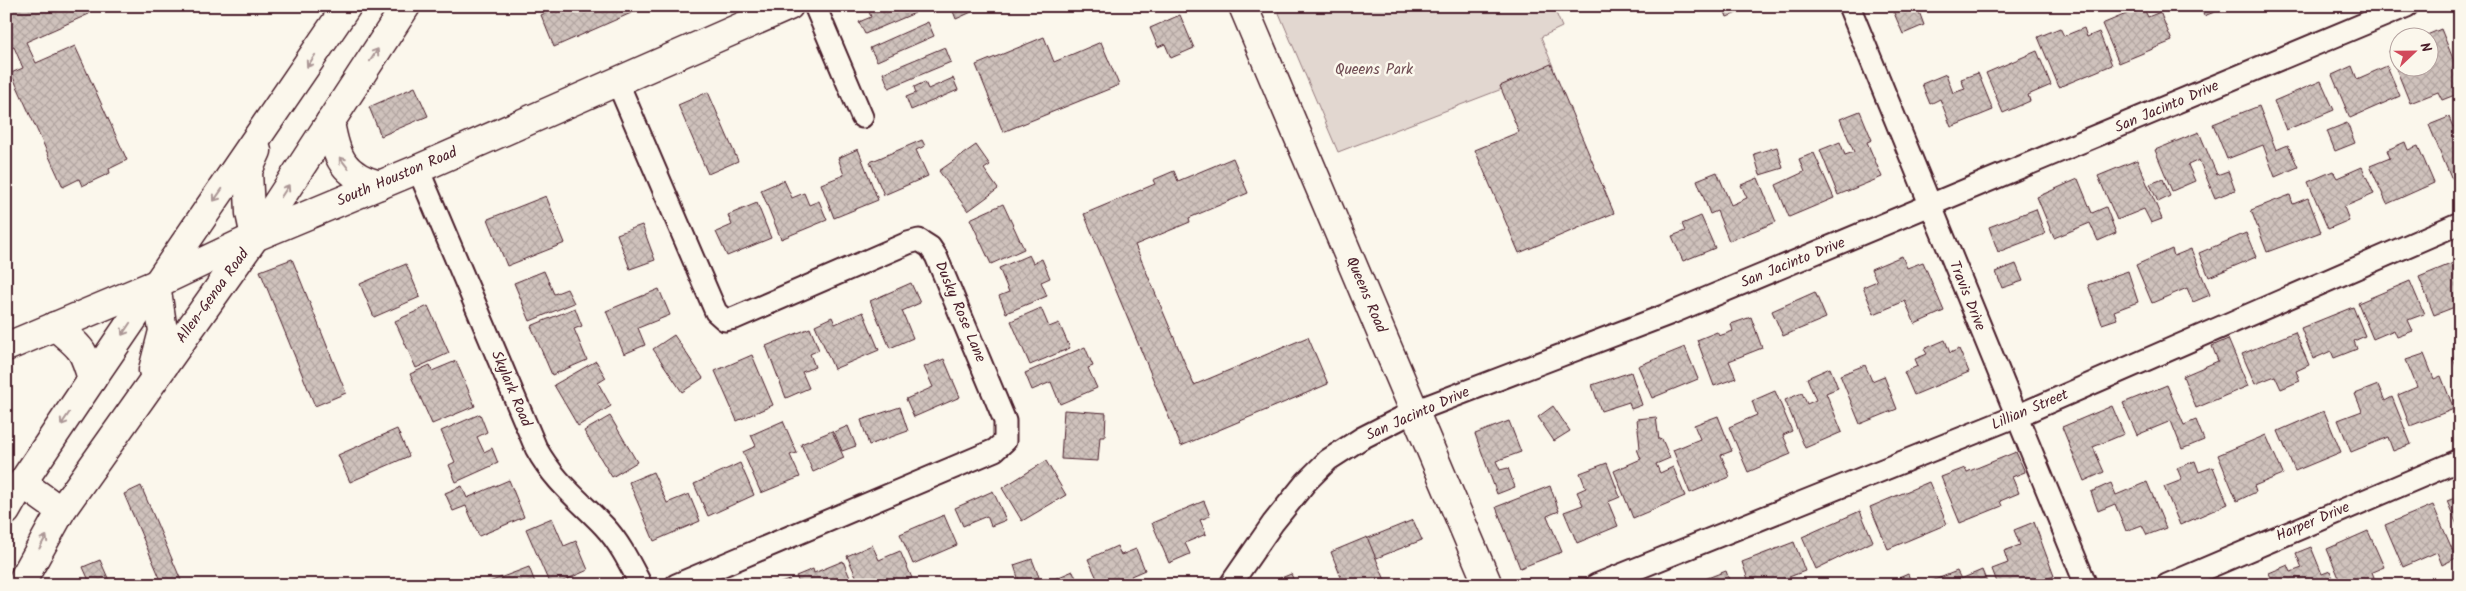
<svg xmlns="http://www.w3.org/2000/svg" width="2466" height="591" viewBox="0 0 2466 591" font-family="Kalam,sans-serif">
  <defs>
    <pattern id="building-cross-hatch" width="8" height="8" patternUnits="userSpaceOnUse" patternTransform="scale(1.25)"><rect width="8" height="8" fill="#cfc2bc"/><path d="M0 0l8 8M0 8l8-8" fill="none" stroke="#b3a6a2"/></pattern>
  </defs>
  <rect width="100%" height="100%" fill="#fbf7ec"/>
  <filter id="ink" filterUnits="userSpaceOnUse"><feTurbulence type="fractalNoise" baseFrequency=".02" numOctaves="2"/><feDisplacementMap in="SourceGraphic" scale="10" xChannelSelector="R" yChannelSelector="G"/><feConvolveMatrix kernelMatrix="1 2 1 2 8 2 1 2 1" color-interpolation-filters="sRGB"/></filter>
  <g filter="url(#ink)">
    <polygon fill="#e2d7d0" stroke="#967b7e" points="1276,6 1553,6 1562,27 1541,37 1554,69 1338,152"/>
    <g fill="url(#building-cross-hatch)" stroke="#4a1f2b">
      <polygon points="6,6 85,6 89,14 26,42 36,63 75,46 127,160 109,169 110,173 82,186 79,179 63,187 11,73 23,68 14,47 6,50"/>
      <polygon points="561,6 647,6 554,47 541,15"/>
      <polygon points="875,6 880,6 883,12 897,6 912,6 915,13 865,34 859,22 871,17 868,9"/>
      <polygon points="951,6 974,6 976,10 956,19"/>
      <polygon points="1723,6 1754,6 1727,17"/>
      <polygon points="1891,6 1924,6 1918,9 1924,25 1903,34"/>
      <polygon points="2200,6 2230,6 2204,16"/>
      <polygon points="2143,7 2148,17 2160,12 2172,41 2119,63 2102,24"/>
      <polygon points="1180,15 1194,48 1171,58 1165,44 1158,47 1150,28"/>
      <polygon points="928,22 934,36 877,61 870,48"/>
      <polygon points="2060,28 2064,36 2084,28 2087,37 2099,32 2112,65 2059,87 2038,37"/>
      <polygon points="2441,29 2460,76 2460,93 2442,100 2438,92 2410,103 2389,51 2398,46 2398,68 2428,68 2428,38 2420,38"/>
      <polygon points="1044,37 1054,62 1101,42 1119,85 1003,132 976,65"/>
      <polygon points="945,47 951,62 889,88 883,73"/>
      <polygon points="2037,51 2051,85 2028,95 2030,101 2003,113 1986,73"/>
      <polygon points="1551,64 1614,213 1519,253 1475,150 1519,132 1500,86"/>
      <polygon points="2352,66 2357,79 2387,66 2400,96 2350,118 2332,75"/>
      <polygon points="1978,73 1993,110 1951,127 1940,99 1930,104 1922,84 1946,74 1953,93 1965,89 1961,79"/>
      <polygon points="953,78 958,90 911,110 906,97 916,93 914,87 925,82 928,89"/>
      <polygon points="2321,81 2334,110 2286,130 2274,101"/>
      <polygon points="415,87 428,116 381,136 369,107"/>
      <polygon points="708,92 738,161 708,174 678,105"/>
      <polygon points="2259,106 2276,150 2288,145 2298,167 2275,177 2263,145 2227,159 2213,124"/>
      <polygon points="1860,111 1872,140 1867,142 1882,177 1838,195 1820,150 1840,142 1845,155 1854,152 1840,119"/>
      <polygon points="2449,117 2453,127 2460,124 2460,174 2451,178 2429,125"/>
      <polygon points="2347,123 2355,143 2335,151 2327,131"/>
      <polygon points="2199,132 2217,175 2228,171 2235,190 2215,198 2199,160 2188,165 2195,181 2172,191 2155,150"/>
      <polygon points="922,140 925,146 916,150 928,176 884,195 870,162"/>
      <polygon points="2405,142 2408,150 2418,146 2434,183 2387,204 2370,166 2390,158 2387,150"/>
      <polygon points="976,145 990,165 984,169 998,189 968,211 939,171"/>
      <polygon points="1777,147 1783,168 1760,175 1754,154"/>
      <polygon points="858,149 878,200 834,218 821,184 844,175 838,158"/>
      <polygon points="1814,153 1834,198 1789,217 1776,185 1804,172 1799,159"/>
      <polygon points="1233,158 1248,193 1189,218 1190,222 1135,245 1194,385 1308,337 1328,384 1181,446 1084,214 1155,184 1153,180 1174,171 1178,181"/>
      <polygon points="2137,160 2162,219 2151,223 2144,209 2117,220 2098,176"/>
      <polygon points="2362,167 2374,194 2344,207 2349,220 2328,229 2308,182 2333,171 2337,178"/>
      <polygon points="1717,172 1731,205 1747,198 1741,185 1758,178 1776,222 1729,241 1717,211 1710,214 1697,180"/>
      <polygon points="2078,179 2092,213 2106,207 2116,233 2098,241 2090,223 2054,238 2037,197"/>
      <polygon points="2163,179 2170,196 2158,202 2150,184"/>
      <polygon points="784,180 792,198 804,193 809,205 819,201 827,220 781,239 761,190"/>
      <polygon points="2290,195 2293,204 2308,198 2321,232 2267,252 2251,210"/>
      <polygon points="546,196 565,243 507,266 488,219"/>
      <polygon points="757,203 771,238 727,256 716,232 732,225 728,215"/>
      <polygon points="1003,204 1024,249 991,264 970,219"/>
      <polygon points="2036,209 2045,234 1998,252 1989,227"/>
      <polygon points="1701,216 1715,248 1683,261 1672,236 1685,231 1682,224"/>
      <polygon points="642,225 655,260 630,269 617,234"/>
      <polygon points="2246,233 2256,257 2209,277 2199,253"/>
      <polygon points="2172,249 2174,256 2191,249 2210,295 2193,302 2187,288 2152,303 2136,265"/>
      <polygon points="1029,255 1033,263 1042,259 1050,278 1041,282 1047,296 1006,313 999,296 1009,292 999,268"/>
      <polygon points="1902,256 1907,268 1923,262 1944,311 1915,324 1905,301 1874,314 1863,287 1877,281 1871,269"/>
      <polygon points="292,259 346,393 315,406 260,271"/>
      <polygon points="2458,261 2460,305 2434,315 2419,277"/>
      <polygon points="406,264 420,297 374,317 360,284"/>
      <polygon points="2016,264 2023,281 2002,288 1996,272"/>
      <polygon points="544,271 554,294 567,289 574,303 530,321 514,283"/>
      <polygon points="2128,271 2138,302 2114,311 2117,319 2102,324 2088,285"/>
      <polygon points="2410,281 2424,314 2408,320 2413,331 2397,337 2394,330 2373,339 2358,303"/>
      <polygon points="911,283 920,303 902,311 913,338 890,348 870,301"/>
      <polygon points="659,289 670,315 638,328 645,345 624,354 606,311"/>
      <polygon points="1815,292 1826,318 1783,336 1772,311"/>
      <polygon points="428,306 449,353 416,368 395,321"/>
      <polygon points="2353,307 2365,336 2354,341 2357,349 2334,358 2331,351 2313,359 2301,328"/>
      <polygon points="575,308 582,326 574,329 587,360 552,375 531,326"/>
      <polygon points="1041,308 1049,327 1059,323 1070,348 1030,365 1011,321"/>
      <polygon points="863,312 879,350 834,369 815,325 832,317 835,324"/>
      <polygon points="1751,317 1762,348 1729,361 1736,378 1714,386 1697,340 1717,332 1719,336 1733,331 1731,324"/>
      <polygon points="810,328 819,350 810,354 815,367 802,372 809,388 786,398 766,346"/>
      <polygon points="2295,332 2309,365 2296,371 2300,381 2281,389 2275,376 2255,384 2242,354"/>
      <polygon points="674,335 703,378 682,392 653,349"/>
      <polygon points="2228,339 2248,386 2196,408 2183,376 2218,361 2212,346"/>
      <polygon points="1945,340 1950,353 1959,349 1969,372 1914,395 1904,372 1918,366 1915,359 1927,354 1924,349"/>
      <polygon points="1085,347 1093,366 1088,368 1097,388 1060,404 1051,382 1032,390 1025,373"/>
      <polygon points="1685,347 1698,379 1652,398 1638,366"/>
      <polygon points="2424,354 2434,379 2441,376 2454,409 2410,426 2398,395 2417,387 2406,360"/>
      <polygon points="752,355 773,405 737,421 715,371"/>
      <polygon points="2460,356 2460,376 2453,359"/>
      <polygon points="944,359 960,397 914,417 906,399 933,387 924,367"/>
      <polygon points="456,361 475,406 432,424 410,374 430,365 432,371"/>
      <polygon points="596,361 606,378 598,383 611,406 578,426 554,385"/>
      <polygon points="1865,365 1872,381 1884,376 1897,409 1860,424 1840,375"/>
      <polygon points="1830,368 1838,388 1826,393 1842,432 1805,448 1785,400 1802,393 1807,404 1816,400 1807,378"/>
      <polygon points="1631,372 1642,405 1631,409 1629,402 1601,411 1592,385"/>
      <polygon points="2167,385 2184,425 2196,420 2204,440 2182,449 2171,421 2137,435 2123,403"/>
      <polygon points="2378,385 2385,401 2392,397 2411,444 2393,451 2388,437 2351,452 2338,420 2362,411 2355,394"/>
      <polygon points="1775,391 1792,431 1783,435 1791,454 1748,472 1729,427 1757,415 1752,401"/>
      <polygon points="1553,406 1570,431 1554,441 1538,417"/>
      <polygon points="2112,406 2124,434 2093,447 2104,472 2084,481 2062,427"/>
      <polygon points="900,407 908,431 869,445 861,420"/>
      <polygon points="1064,410 1106,413 1105,437 1100,437 1098,461 1061,459"/>
      <polygon points="2324,411 2341,452 2295,471 2278,431"/>
      <polygon points="480,414 487,432 477,437 484,452 492,448 498,463 456,482 449,465 455,462 441,431"/>
      <polygon points="610,416 637,462 612,477 584,431"/>
      <polygon points="1718,416 1732,451 1721,455 1730,477 1690,493 1673,450 1700,439 1694,425"/>
      <polygon points="1656,417 1659,440 1662,439 1670,458 1656,464 1660,473 1673,467 1685,496 1633,518 1614,471 1641,459 1637,449 1640,448 1637,419"/>
      <polygon points="783,421 797,453 790,455 800,477 761,493 743,452 756,446 751,435"/>
      <polygon points="1509,421 1521,452 1496,461 1500,470 1508,468 1515,487 1497,494 1475,434"/>
      <polygon points="848,426 856,446 842,451 834,432"/>
      <polygon points="397,429 409,456 350,482 338,455"/>
      <polygon points="832,431 844,458 813,472 801,444"/>
      <polygon points="2266,435 2283,474 2254,486 2256,492 2237,501 2218,455"/>
      <polygon points="2016,452 2025,472 2012,477 2019,493 2000,501 2002,506 1960,523 1941,477 1965,468 1967,472"/>
      <polygon points="1046,461 1066,495 1022,521 1002,488"/>
      <polygon points="2195,461 2199,472 2213,467 2228,504 2180,525 2164,487 2182,480 2177,468"/>
      <polygon points="740,463 754,495 708,516 694,484"/>
      <polygon points="1607,463 1620,497 1608,502 1618,526 1577,543 1564,512 1583,505 1577,492 1586,488 1580,473"/>
      <polygon points="653,472 667,503 689,494 700,521 654,541 629,482"/>
      <polygon points="509,480 524,517 479,536 466,506 453,511 445,493 462,486 467,498"/>
      <polygon points="1929,482 1947,524 1888,549 1870,507"/>
      <polygon points="2147,482 2166,528 2147,535 2142,525 2126,531 2115,504 2098,511 2091,492 2111,483 2116,495"/>
      <polygon points="141,486 183,585 163,585 124,494"/>
      <polygon points="1550,486 1559,511 1547,516 1562,552 1520,568 1496,507"/>
      <polygon points="993,491 1006,520 991,526 987,516 963,526 955,508"/>
      <polygon points="2460,496 2460,532 2447,501"/>
      <polygon points="1204,501 1210,516 1200,520 1206,534 1185,543 1190,554 1169,563 1152,523"/>
      <polygon points="2433,505 2456,558 2442,565 2437,552 2403,567 2385,525"/>
      <polygon points="1860,511 1873,541 1816,569 1802,537"/>
      <polygon points="944,515 957,545 913,564 900,534"/>
      <polygon points="552,518 564,546 576,541 588,570 554,585 550,585 526,529"/>
      <polygon points="1413,520 1422,540 1374,559 1366,539"/>
      <polygon points="2034,522 2054,576 2031,585 1998,585 1992,569 2008,563 2004,551 2020,545 2014,530"/>
      <polygon points="2368,531 2384,567 2372,572 2375,580 2364,585 2342,585 2327,549"/>
      <polygon points="1367,537 1387,585 1344,585 1331,552"/>
      <polygon points="1794,542 1805,571 1768,585 1750,585 1742,562"/>
      <polygon points="872,545 879,560 900,551 912,578 895,585 860,585 847,556"/>
      <polygon points="1117,546 1121,555 1136,549 1145,570 1131,576 1134,582 1128,585 1100,585 1088,559"/>
      <polygon points="2311,547 2322,574 2330,571 2336,585 2274,585 2269,573 2288,565 2291,572 2302,568 2296,553"/>
      <polygon points="1032,559 1039,577 1020,584 1014,565"/>
      <polygon points="100,560 111,585 91,585 83,567"/>
      <polygon points="843,561 853,585 800,585 796,576 813,569 814,573"/>
      <polygon points="529,567 536,585 485,585 484,584"/>
      <polygon points="1982,570 1988,585 1922,585 1957,571 1961,579"/>
      <polygon points="1073,571 1079,585 1040,585"/>
      <polygon points="1726,571 1731,585 1689,585"/>
      <polygon points="1291,574 1296,585 1264,585"/>
      <polygon points="1908,574 1912,585 1893,585 1892,581"/>
      <polygon points="2259,579 2261,585 2245,585"/>
      <polygon points="789,580 791,585 775,585"/>
    </g>
    <g fill="none" stroke-linecap="round" stroke-linejoin="round">
      <g stroke="#4a1f2b" stroke-width="25">
        <g id="minor">
          <polyline points="815,6 862,117"/>
          <polyline points="1849,6 2086,585"/>
          <polyline points="617,81 716,312 725,320 735,318 908,243 919,240 930,247 936,256 1005,421 1005,441 995,450 676,585"/>
          <path d="M418 169 536 448C554 481 578 499 604 526 620 543 630 564 641 585"/>
          <polyline points="1230,585 1273,523 1306,482 1328,460 1362,438 1415,411 1669,314 2407,6"/>
          <polyline points="1596,585 2017,416 2460,223"/>
          <polyline points="2167,585 2460,460"/>
        </g>
      </g>
      <g stroke="#4a1f2b" stroke-width="31">
        <g id="tertiary">
          <polyline points="1243,6 1488,585"/>
          <polyline points="6,347 156,284 255,237 418,169 789,6"/>
        </g>
      </g>
      <g stroke="#4a1f2b" stroke-width="31">
        <g id="secondary">
          <path d="M330 122C336 157 343 176 380 185"/>
          <polyline points="255,237 250,213 248,171 257,151"/>
          <path d="M55 326C81 349 82 345 92 379"/>
          <polyline points="153,370 163,331 156,284"/>
          <polyline points="22,483 61,511"/>
          <polyline points="6,511 22,483 92,379 347,6"/>
          <polyline points="20,585 61,511 255,237 406,6"/>
        </g>
      </g>
      <use href="#minor" stroke="#fbf7ec" stroke-width="21"/>
      <use href="#tertiary" stroke="#fbf7ec" stroke-width="28"/>
      <use href="#secondary" stroke="#fbf7ec" stroke-width="28"/>
    </g>
    <defs><path id="oneway-shaft" d="M-6 0H5M1.5-3L5.5 0L1.5 3" fill="none" stroke-width="1.6" stroke-linecap="round" stroke-linejoin="round" transform="scale(1.25)"/></defs>
    <g stroke="#ab9695">
      <use href="#oneway-shaft" transform="translate(374 55) rotate(-57)"/>
      <use href="#oneway-shaft" transform="translate(311 61) rotate(124)"/>
      <use href="#oneway-shaft" transform="translate(344 163) rotate(-128)"/>
      <use href="#oneway-shaft" transform="translate(285 191) rotate(-57)"/>
      <use href="#oneway-shaft" transform="translate(218 195) rotate(125)"/>
      <use href="#oneway-shaft" transform="translate(126 329) rotate(124)"/>
      <use href="#oneway-shaft" transform="translate(65 419) rotate(124)"/>
      <use href="#oneway-shaft" transform="translate(43 542) rotate(-61)"/>
    </g>
  </g>
  <g text-anchor="middle" dominant-baseline="central" stroke-width="5" stroke-linejoin="round" paint-order="stroke">
    <g font-size="15" fill="#704d54" stroke="#fbf7ec">
      <text x="1374" y="70">Queens Park</text>
    </g>
    <g font-size="15" fill="#4a1f2b" stroke="#fbf7ec">
      <text transform="translate(2167 107) rotate(-23)">San Jacinto Drive</text>
      <text transform="translate(397 177) rotate(-23)">South Houston Road</text>
      <text transform="translate(1793 263) rotate(-22)">San Jacinto Drive</text>
      <text transform="translate(1366 295) rotate(67)">Queens Road</text>
      <text transform="translate(213 296) rotate(-54)">Allen-Genoa Road</text>
      <text transform="translate(1967 296) rotate(68)">Travis Drive</text>
      <text transform="translate(960 312) rotate(67)">Dusky Rose Lane</text>
      <text transform="translate(511 389) rotate(67)">Skylark Road</text>
      <text transform="translate(2030 410) rotate(-23)">Lillian Street</text>
      <text transform="translate(1418 414) rotate(-24)">San Jacinto Drive</text>
      <text transform="translate(2313 522) rotate(-23)">Harper Drive</text>
    </g>
  </g>
  <rect width="2466" height="591" fill="none" stroke="#fbf7ec" stroke-width="25"/>
  <rect x="12" y="12" width="2441" height="566" fill="none" stroke="#4a1f2b" stroke-width="2" filter="url(#ink)"/>
  <g transform="translate(2414 52) rotate(68)"><circle r="24" fill="#fbf7ec" stroke="#b4a19f"/>
  <path d="M0-4L9 19L0 12L-9 19Z" fill="#d1495b"/>
  <text y="-8" font-size="14" font-weight="bold" text-anchor="middle" fill="#4a1f2b">N</text>
  </g>
</svg>
